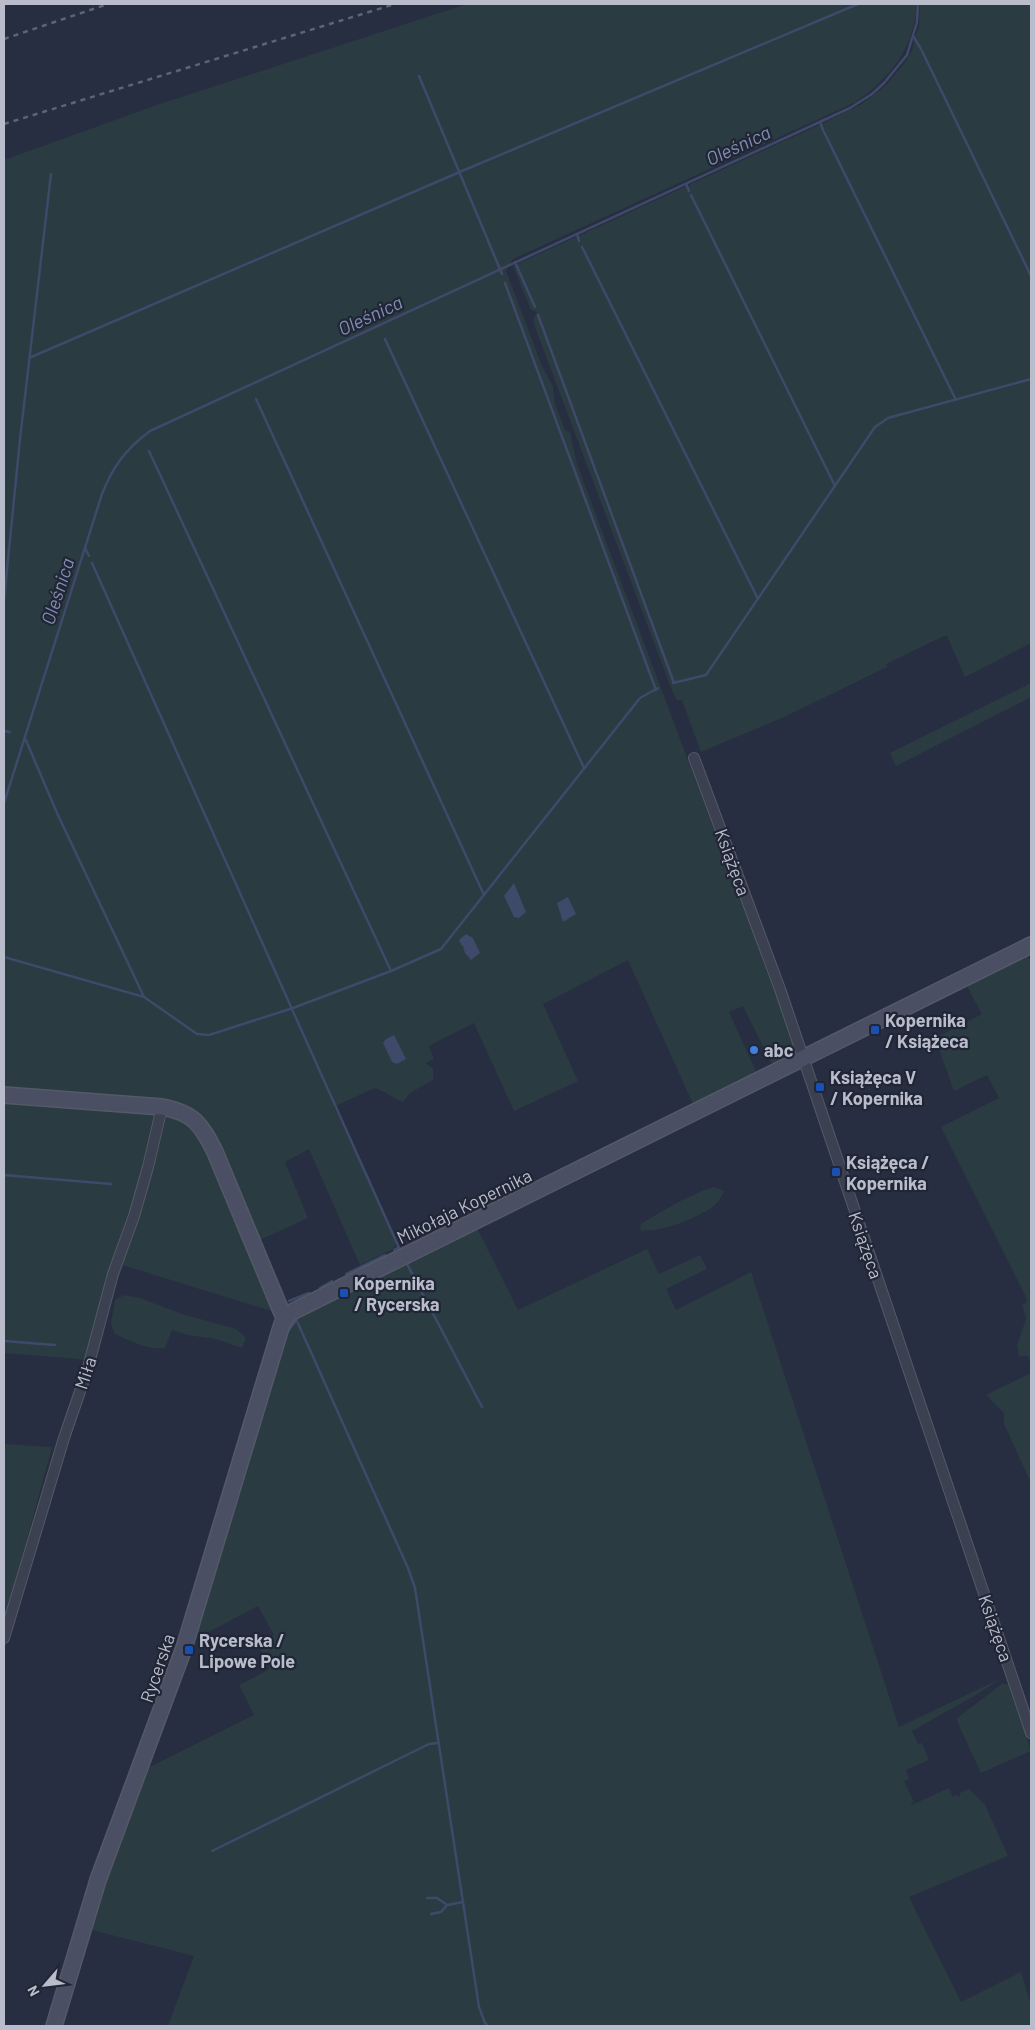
<svg xmlns="http://www.w3.org/2000/svg" width="1035" height="2030" viewBox="0 0 1035 2030" font-family="Barlow,sans-serif">
  <rect width="100%" height="100%" fill="#282e41"/>
  <g fill="#2a3b42">
    <path d="M467 4H917C914 48 891 77 856 102L513 259 506 271 542 366 553 386 555 404 565 430 570 432 577 464 795 1046 794 1056 773 1066 743 1006 729 1012 757 1074 693 1104 628 960 543 1004 578 1081 514 1111 474 1023 429 1046 434 1059 426 1063 433 1069V1080L410 1093 403 1102C392 1098 385 1091 374 1088L334 1107 397 1243 393 1249 360 1265 309 1149 285 1162 308 1218 249 1245 275 1312 119 1264 89 1360 4 1353V160L157 105Z"/>
    <polygon points="920,4 1031,4 1031,643 965,677 947,636 944,636 886,664 887,667 782,718 701,752 682,700 677,700 673,693 536,330 533,320 537,312 531,310 513,266 821,124 862,104 886,85 903,65 912,51 914,38 919,27"/>
    <polygon points="1031,683 1031,697 896,766 890,753"/>
    <polygon points="1027,954 1031,963 1031,1362 1028,1356 1019,1356 1017,1346 1026,1319 1022,1305 1027,1302 1025,1295 941,1127 999,1098 987,1075 954,1091 935,1038 982,1014 967,986"/>
    <path d="M714 1187 724 1191C722 1196 719 1201 715 1205 701 1217 658 1234 640 1230L641 1224C664 1210 688 1195 714 1187Z"/>
    <polygon points="477,1228 518,1310 647,1249 659,1274 700,1255 707,1269 666,1289 676,1310 751,1272 899,1727 1002,1678 976,1695 912,1731 918,1744 922,1743 929,1760 906,1770 909,1779 904,1781 914,1802 911,1803 912,1805 949,1788 953,1797 956,1795 958,1797 960,1796 960,1793 969,1789 985,1805 1008,1856 909,1897 961,2002 1021,1972 1031,2005 1031,2026 168,2026 194,1956 88,1929 144,1770 254,1715 239,1685 270,1669 257,1644 274,1635 258,1606 190,1642 282,1341 302,1316"/>
    <path d="M124 1295 140 1298 182 1314 236 1329 246 1338 242 1348 216 1339 188 1335 172 1330 165 1348C146 1350 130 1341 114 1333L111 1323 115 1300Z"/>
    <polygon points="1031,1373 1031,1483 1004,1424 1004,1413 986,1395"/>
    <polygon points="4,1444 52,1447 4,1624"/>
    <polygon points="1003,1683 1004,1685 1008,1684 1031,1751 981,1773 956,1719"/>
  </g>
  <g fill="#3f4969">
    <polygon points="514,883 526,912 519,918 514,917 504,896"/>
    <polygon points="568,897 576,914 563,922 557,903"/>
    <polygon points="466,934 473,938 480,953 471,960 465,953 463,946 461,945 459,940"/>
    <polygon points="394,1035 406,1059 397,1064 392,1062 383,1043 386,1039"/>
  </g>
  <g fill="none" stroke-linecap="round" stroke-linejoin="round">
    <g stroke="#3f4969" stroke-width="2.5">
      <polyline points="913,36 921,49"/>
      <polyline points="922,51 1031,276"/>
      <polyline points="419,76 502,274"/>
      <polyline points="820,122 823,130"/>
      <polyline points="824,132 956,400"/>
      <polyline points="686,184 689,191"/>
      <polyline points="691,195 835,486"/>
      <polyline points="577,234 579,241"/>
      <polyline points="582,247 758,599"/>
      <polyline points="515,262 535,307"/>
      <polyline points="505,283 656,690"/>
      <polyline points="538,315 674,683"/>
      <polyline points="385,339 584,768"/>
      <polyline points="29,358 462,171 858,4"/>
      <polyline points="256,399 484,895"/>
      <polyline points="149,451 391,971"/>
      <polyline points="85,548 89,556"/>
      <polyline points="92,563 400,1250"/>
      <polyline points="4,600 20,439 51,174"/>
      <polyline points="673,683 706,675 875,427 888,418 1031,379"/>
      <polyline points="4,731 10,732"/>
      <polyline points="25,738 57,813 144,997"/>
      <path d="M4 803 102 494C113 466 126 449 150 431L850 108 872 94 884 83 907 55 917 22 918 4"/>
      <polyline points="4,957 144,997 197,1034 209,1035 293,1008 391,971 441,949 640,698 658,688"/>
      <polyline points="4,1175 111,1184"/>
      <polyline points="394,1250 399,1247"/>
      <polyline points="406,1262 482,1407"/>
      <polyline points="346,1274 385,1255"/>
      <polyline points="320,1288 332,1281"/>
      <polyline points="289,1301 309,1293"/>
      <polyline points="296,1319 408,1568 415,1588 479,2007 485,2023 488,2026"/>
      <polyline points="287,1333 300,1315"/>
      <polyline points="4,1341 55,1345"/>
      <polyline points="212,1851 429,1744 438,1743"/>
      <polyline points="427,1898 437,1898 447,1905"/>
      <polyline points="431,1914 441,1912 447,1905 463,1902"/>
    </g>
    <g stroke="#545968" stroke-width="12">
      <g id="street">
        <polyline points="694,758 780,989 1031,1733"/>
        <polyline points="4,1638 64,1438 87,1371 113,1274 134,1216 148,1167 162,1107"/>
      </g>
    </g>
    <g stroke="#545968" stroke-width="18">
      <g id="secondary">
        <path d="M4 1095 162 1107C194 1113 201 1124 215 1152L282 1313 285 1318"/>
        <polyline points="54,2026 98,1880 184,1648 282,1324 290,1313 342,1287 1031,945"/>
      </g>
    </g>
    <use href="#street" stroke="#3c4151" stroke-width="10"/>
    <use href="#secondary" stroke="#4a4f64" stroke-width="15"/>
    <g stroke="#5e6478" stroke-width="2.5" stroke-dasharray="5 5" stroke-linecap="butt">
      <polyline points="4,39 108,4"/>
      <polyline points="4,124 395,4"/>
    </g>
  </g>
  <g fill="#1a4fb4" stroke="#212636" stroke-width="2">
    <rect x="870" y="1025" width="10" height="10" rx="2.5"/>
    <rect x="815" y="1082" width="10" height="10" rx="2.5"/>
    <rect x="831" y="1167" width="10" height="10" rx="2.5"/>
    <rect x="339" y="1288" width="10" height="10" rx="2.5"/>
    <rect x="184" y="1645" width="10" height="10" rx="2.5"/>
  </g>
  <circle fill="#3f7fe0" stroke="#212636" stroke-width="2" cx="754" cy="1050" r="5"/>
  <g text-anchor="middle" dominant-baseline="central" stroke-width="4.5" stroke-linejoin="round" paint-order="stroke">
    <g font-size="18" fill="#b9bdcb" stroke="#212636">
      <text transform="translate(733 862) rotate(70)">Książęca</text>
      <text transform="translate(464 1206) rotate(-26)">Mikołaja Kopernika</text>
      <text transform="translate(866 1245) rotate(71)">Książęca</text>
      <text transform="translate(85 1373) rotate(-72)">Miła</text>
      <text transform="translate(996 1628) rotate(71)">Książęca</text>
      <text transform="translate(157 1668) rotate(-71)">Rycerska</text>
    </g>
    <g font-size="18" font-weight="bold" fill="#b9bdcb" stroke="#212636" text-anchor="start">
      <text x="885" y="1020">Kopernika<tspan x="885" dy="21">/ Książeca</tspan></text>
      <text x="764" y="1050">abc</text>
      <text x="830" y="1077">Książęca V<tspan x="830" dy="21">/ Kopernika</tspan></text>
      <text x="846" y="1162">Książęca /<tspan x="846" dy="21">Kopernika</tspan></text>
      <text x="354" y="1283">Kopernika<tspan x="354" dy="21">/ Rycerska</tspan></text>
      <text x="199" y="1640">Rycerska /<tspan x="199" dy="21">Lipowe Pole</tspan></text>
    </g>
    <g font-size="19" font-style="italic" fill="#828eb1" stroke="#212636">
      <text transform="translate(738 145) rotate(-25)">Oleśnica</text>
      <text transform="translate(370 315) rotate(-25)">Oleśnica</text>
      <text transform="translate(57 591) rotate(-72)">Oleśnica</text>
    </g>
  </g>
  <rect width="1035" height="2030" fill="none" stroke="#b9bdcb" stroke-width="10"/>
  <g transform="translate(45 1985) rotate(242)" stroke="#212636" stroke-width="4" paint-order="stroke">
  <path d="M0-4L9 19L0 12L-9 19Z" fill="#b9bdcb"/>
  <text y="-8" font-size="14" font-weight="bold" text-anchor="middle" fill="#b9bdcb">N</text>
  </g>
</svg>
